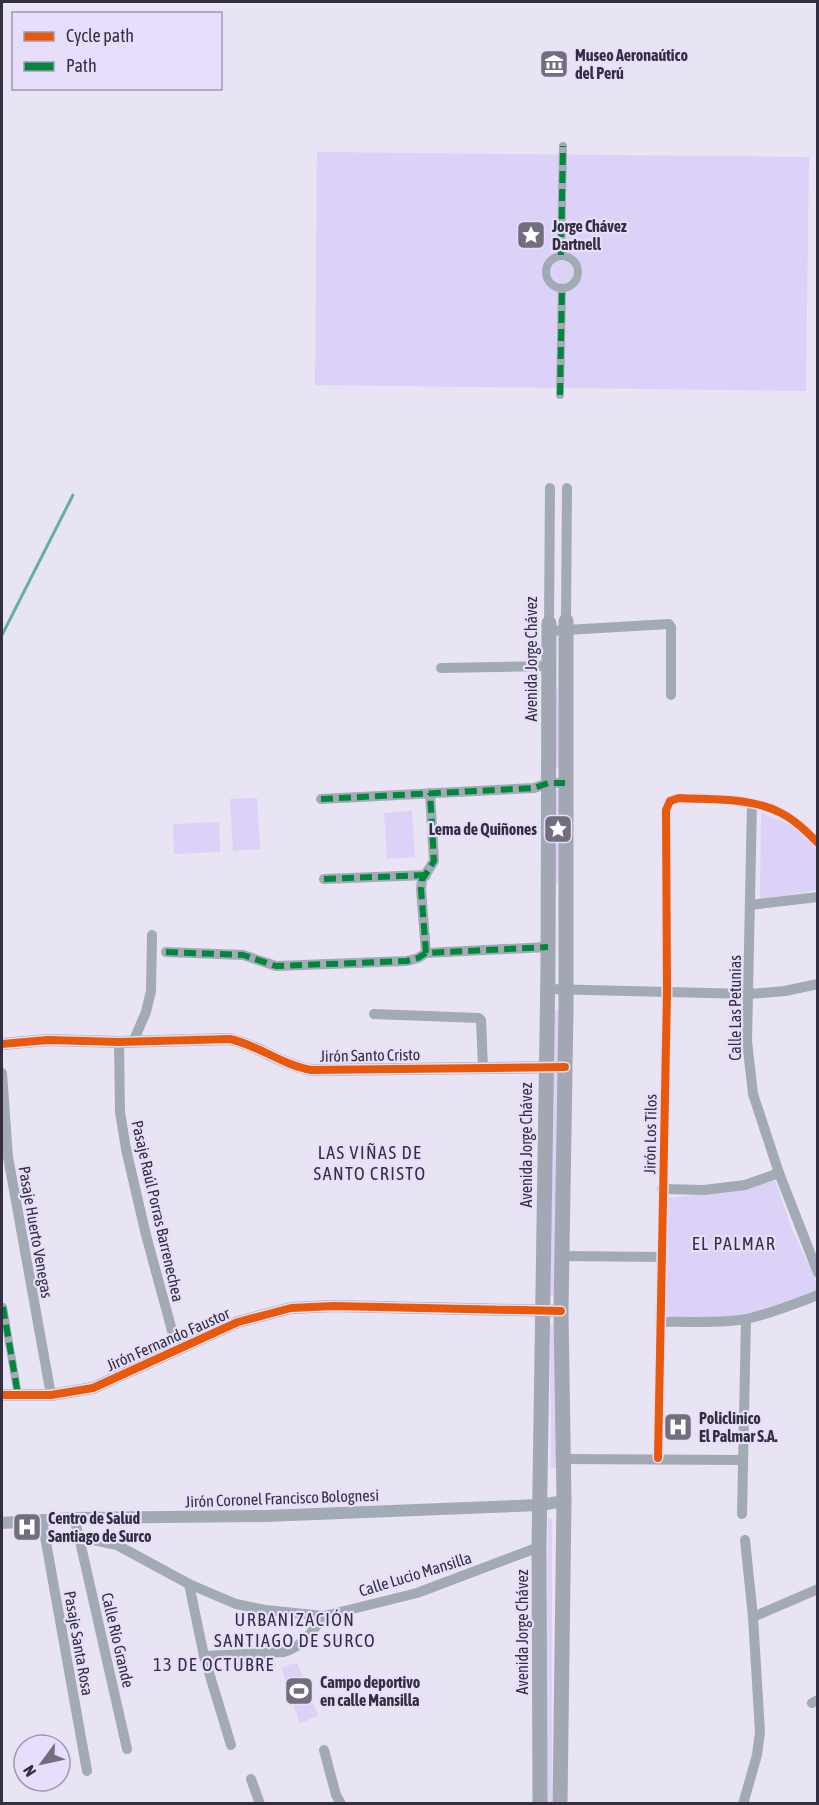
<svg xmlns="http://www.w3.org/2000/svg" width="819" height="1805" viewBox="0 0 819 1805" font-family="'Asap Condensed',sans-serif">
  <rect width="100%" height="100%" fill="#e9e4f4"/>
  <g fill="#dcd1f6">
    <polygon points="317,152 809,157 806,391 315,385"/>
    <polygon points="556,689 562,690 562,768 556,768"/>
    <polygon points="555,789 561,789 561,884 555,883"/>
    <polygon points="257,798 260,849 233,851 230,799"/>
    <polygon points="412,811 415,857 387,859 384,813"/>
    <path d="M761 813C779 820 812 831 817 852 819 863 817 878 818 890L760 899Z"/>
    <polygon points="219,822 220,852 174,854 173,824"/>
    <polygon points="562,1007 560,1061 554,1060 555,1012"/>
    <polygon points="552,1074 559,1074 556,1296 550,1295"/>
    <path d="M775 1180 792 1229 817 1283V1290C764 1313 727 1321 669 1317L665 1313 664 1198C703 1195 737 1192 775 1180Z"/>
    <polygon points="550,1324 558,1329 559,1468 551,1468"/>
    <polygon points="548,1518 552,1519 552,1803 546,1804"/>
    <polygon points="297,1663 318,1715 300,1724 281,1667"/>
  </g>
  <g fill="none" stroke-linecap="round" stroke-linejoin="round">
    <polyline stroke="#62b0a6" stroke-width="3" points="2,635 73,495"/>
    <g stroke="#a2aab3" stroke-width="8">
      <polyline points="561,255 563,146"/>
      <circle cx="562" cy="272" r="16"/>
      <polyline points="560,395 562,288"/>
      <polyline points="3,1307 18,1395"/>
    </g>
    <g stroke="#a2aab3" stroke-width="10">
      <polyline points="566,621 567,488"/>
      <polyline points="549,623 550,488"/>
      <polyline points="549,631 669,624 671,627 671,695"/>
      <polyline points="441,668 549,666"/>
      <polyline points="321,799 534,788 548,783 565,783"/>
      <polyline points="752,803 747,1041 753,1094 779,1173 818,1273"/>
      <polyline points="324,879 426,875"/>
      <polyline points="750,905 818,897"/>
      <polyline points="166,952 243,955 276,966 407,961 418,958 426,953 548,947"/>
      <polyline points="426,953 421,889 422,880 434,861 430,793"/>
      <polyline points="547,989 749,994 785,991 818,984"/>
      <polyline points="374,1014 479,1018 481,1020 483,1067"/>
      <polyline points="119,1042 120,1112 126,1149 146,1235 177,1349"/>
      <polyline points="133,1042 146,1012 151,991 152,935"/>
      <polyline points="2,1073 8,1157 51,1395"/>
      <polyline points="662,1189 704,1190 745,1185 779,1173"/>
      <polyline points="562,1256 662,1257"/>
      <path d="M661 1322C689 1321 718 1324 746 1319 770 1314 794 1304 818 1295"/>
      <path d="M658 1458 667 992 666 810 670 801 679 798C712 800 751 797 781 813 795 820 807 832 818 843"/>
      <polyline points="564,1459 743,1460"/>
      <polyline points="742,1514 746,1319"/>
      <polyline points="74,1518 79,1537 117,1545 189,1584 236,1604 265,1610 324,1616 417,1593 539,1547"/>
      <polyline points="42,1520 87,1771"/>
      <polyline points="79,1537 127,1749"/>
      <polyline points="189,1584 204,1656 231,1745"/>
      <polyline points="753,1617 818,1589"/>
      <path d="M204 1656 284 1652C304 1646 312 1631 324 1616"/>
      <polyline points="812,1703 818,1700"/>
      <polyline points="324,1750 336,1795 341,1804"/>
      <polyline points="251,1779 260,1804"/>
      <polyline points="743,1804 757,1755 760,1732 753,1617 745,1540"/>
    </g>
    <g stroke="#a2aab3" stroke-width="12">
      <path d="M2 1044 48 1040 119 1042 230 1039C258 1045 282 1065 311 1070L565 1067"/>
      <polyline points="2,1395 51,1395 93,1388 238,1322 291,1308 334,1306 561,1311"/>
      <polyline points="2,1523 74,1518 266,1516 540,1505 564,1501"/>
    </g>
    <g stroke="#a1a8b3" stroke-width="15">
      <polyline points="540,1804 539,1547 548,968 549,623"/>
      <polyline points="560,1804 564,1501 561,1311 566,1010 566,621"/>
    </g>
    <g stroke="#00873e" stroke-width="6" stroke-dasharray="12 6" stroke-linecap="butt">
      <polyline points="561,255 563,146"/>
      <polyline points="560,395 562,288"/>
      <polyline points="321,799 534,788 548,783 565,783"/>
      <polyline points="324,879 426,875"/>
      <polyline points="166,952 243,955 276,966 407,961 418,958 426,953 548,947"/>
      <polyline points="426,953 421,889 422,880 434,861 430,793"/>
      <polyline points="3,1307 18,1395"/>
    </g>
    <g stroke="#e6defa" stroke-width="11">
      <g id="cycleway">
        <path d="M2 1044 48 1040 119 1042 230 1039C258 1045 282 1065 311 1070L565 1067"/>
        <polyline points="2,1395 51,1395 93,1388 238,1322 291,1308 334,1306 561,1311"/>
        <path d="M658 1458 667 992 666 810 670 801 679 798C712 800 751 797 781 813 795 820 807 832 818 843"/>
      </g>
    </g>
    <use href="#cycleway" stroke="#e8590c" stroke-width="8"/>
  </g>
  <defs>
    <g id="museum-square" transform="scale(1.5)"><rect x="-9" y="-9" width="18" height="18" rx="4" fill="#736e7f" stroke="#e6defa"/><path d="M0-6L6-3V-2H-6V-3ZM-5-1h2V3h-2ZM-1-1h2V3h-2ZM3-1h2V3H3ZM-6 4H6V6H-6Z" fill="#fff"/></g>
    <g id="sight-square" transform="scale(1.5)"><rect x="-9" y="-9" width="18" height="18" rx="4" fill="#736e7f" stroke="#e6defa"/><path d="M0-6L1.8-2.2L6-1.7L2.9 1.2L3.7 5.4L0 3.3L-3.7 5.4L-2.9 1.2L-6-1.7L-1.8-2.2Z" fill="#fff"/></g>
    <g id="hospital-square" transform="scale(1.5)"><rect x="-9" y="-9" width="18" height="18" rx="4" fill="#736e7f" stroke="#e6defa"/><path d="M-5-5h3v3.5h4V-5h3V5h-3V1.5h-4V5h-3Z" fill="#fff"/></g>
    <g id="stadium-square" transform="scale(1.5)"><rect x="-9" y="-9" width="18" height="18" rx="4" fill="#736e7f" stroke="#e6defa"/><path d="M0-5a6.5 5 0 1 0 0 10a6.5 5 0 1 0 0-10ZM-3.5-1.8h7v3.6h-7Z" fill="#fff"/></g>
  </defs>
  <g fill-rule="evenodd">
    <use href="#museum-square" x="554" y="64"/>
    <use href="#sight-square" x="531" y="235"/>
    <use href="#sight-square" x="558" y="829"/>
    <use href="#hospital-square" x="678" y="1427"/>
    <use href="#hospital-square" x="27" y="1527"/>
    <use href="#stadium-square" x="299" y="1691"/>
  </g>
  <g text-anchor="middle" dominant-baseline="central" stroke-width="4.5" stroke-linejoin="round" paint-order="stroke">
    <g font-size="16" font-weight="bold" fill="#332e40" stroke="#e6defa" text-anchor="start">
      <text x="575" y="55">Museo Aeronaútico<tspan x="575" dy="18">del Perú</tspan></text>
      <text x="552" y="226">Jorge Chávez<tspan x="552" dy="18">Dartnell</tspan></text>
      <text x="537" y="829" text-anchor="end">Lema de Quiñones</text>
      <text x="699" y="1418">Policlinico<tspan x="699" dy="18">El Palmar S.A.</tspan></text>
      <text x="48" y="1518">Centro de Salud<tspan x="48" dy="18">Santiago de Surco</tspan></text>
      <text x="320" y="1682">Campo deportivo<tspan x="320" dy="18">en calle Mansilla</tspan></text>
    </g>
    <g font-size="16" fill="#332e40" stroke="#e6defa">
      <text transform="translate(531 659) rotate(-90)">Avenida Jorge Chávez</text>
      <text transform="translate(735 1008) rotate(-90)">Calle Las Petunias</text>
      <text transform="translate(370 1055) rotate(-1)">Jirón Santo Cristo</text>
      <text transform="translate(650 1134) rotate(-89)">Jirón Los Tilos</text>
      <text transform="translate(526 1145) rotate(-90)">Avenida Jorge Chávez</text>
      <text transform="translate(158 1211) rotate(77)">Pasaje Raúl Porras Barrenechea</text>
      <text transform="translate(36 1232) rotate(80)">Pasaje Huerto Venegas</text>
      <text transform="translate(168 1339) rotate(-24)">Jirón Fernando Faustor</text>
      <text transform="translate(282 1498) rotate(-2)">Jirón Coronel Francisco Bolognesi</text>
      <text transform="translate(415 1574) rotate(-17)">Calle Lucio Mansilla</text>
      <text transform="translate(522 1632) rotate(-90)">Avenida Jorge Chávez</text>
      <text transform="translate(118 1640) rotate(77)">Calle Río Grande</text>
      <text transform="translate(79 1643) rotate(80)">Pasaje Santa Rosa</text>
    </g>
    <g font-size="18" letter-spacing="1.5" fill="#332e40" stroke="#e6defa">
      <text x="370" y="1152">LAS VIÑAS DE<tspan x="370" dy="21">SANTO CRISTO</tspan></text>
      <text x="734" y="1243">EL PALMAR</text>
      <text x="295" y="1619">URBANIZACIÓN<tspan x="295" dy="21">SANTIAGO DE SURCO</tspan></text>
      <text x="214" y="1664">13 DE OCTUBRE</text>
    </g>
  </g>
  <rect width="819" height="1805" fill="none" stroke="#332e40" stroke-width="6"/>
  <rect x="12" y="12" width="210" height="78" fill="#e6defa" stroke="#9e98b0" stroke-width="1.5"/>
  <rect x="24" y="32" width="30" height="9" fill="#e8590c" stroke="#9e98b0" stroke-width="1.5"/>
  <text x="66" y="42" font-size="18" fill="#332e40">Cycle path</text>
  <rect x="24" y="62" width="30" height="9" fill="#00873e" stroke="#9e98b0" stroke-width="1.5"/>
  <text x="66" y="72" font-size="18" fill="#332e40">Path</text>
  <g transform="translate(42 1763) rotate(237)"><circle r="28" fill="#e6defa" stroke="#9e98b0" stroke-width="1.5"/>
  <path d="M0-4.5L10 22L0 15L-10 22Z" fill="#736e7f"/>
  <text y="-9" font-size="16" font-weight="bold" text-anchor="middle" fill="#332e40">N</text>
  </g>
</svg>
